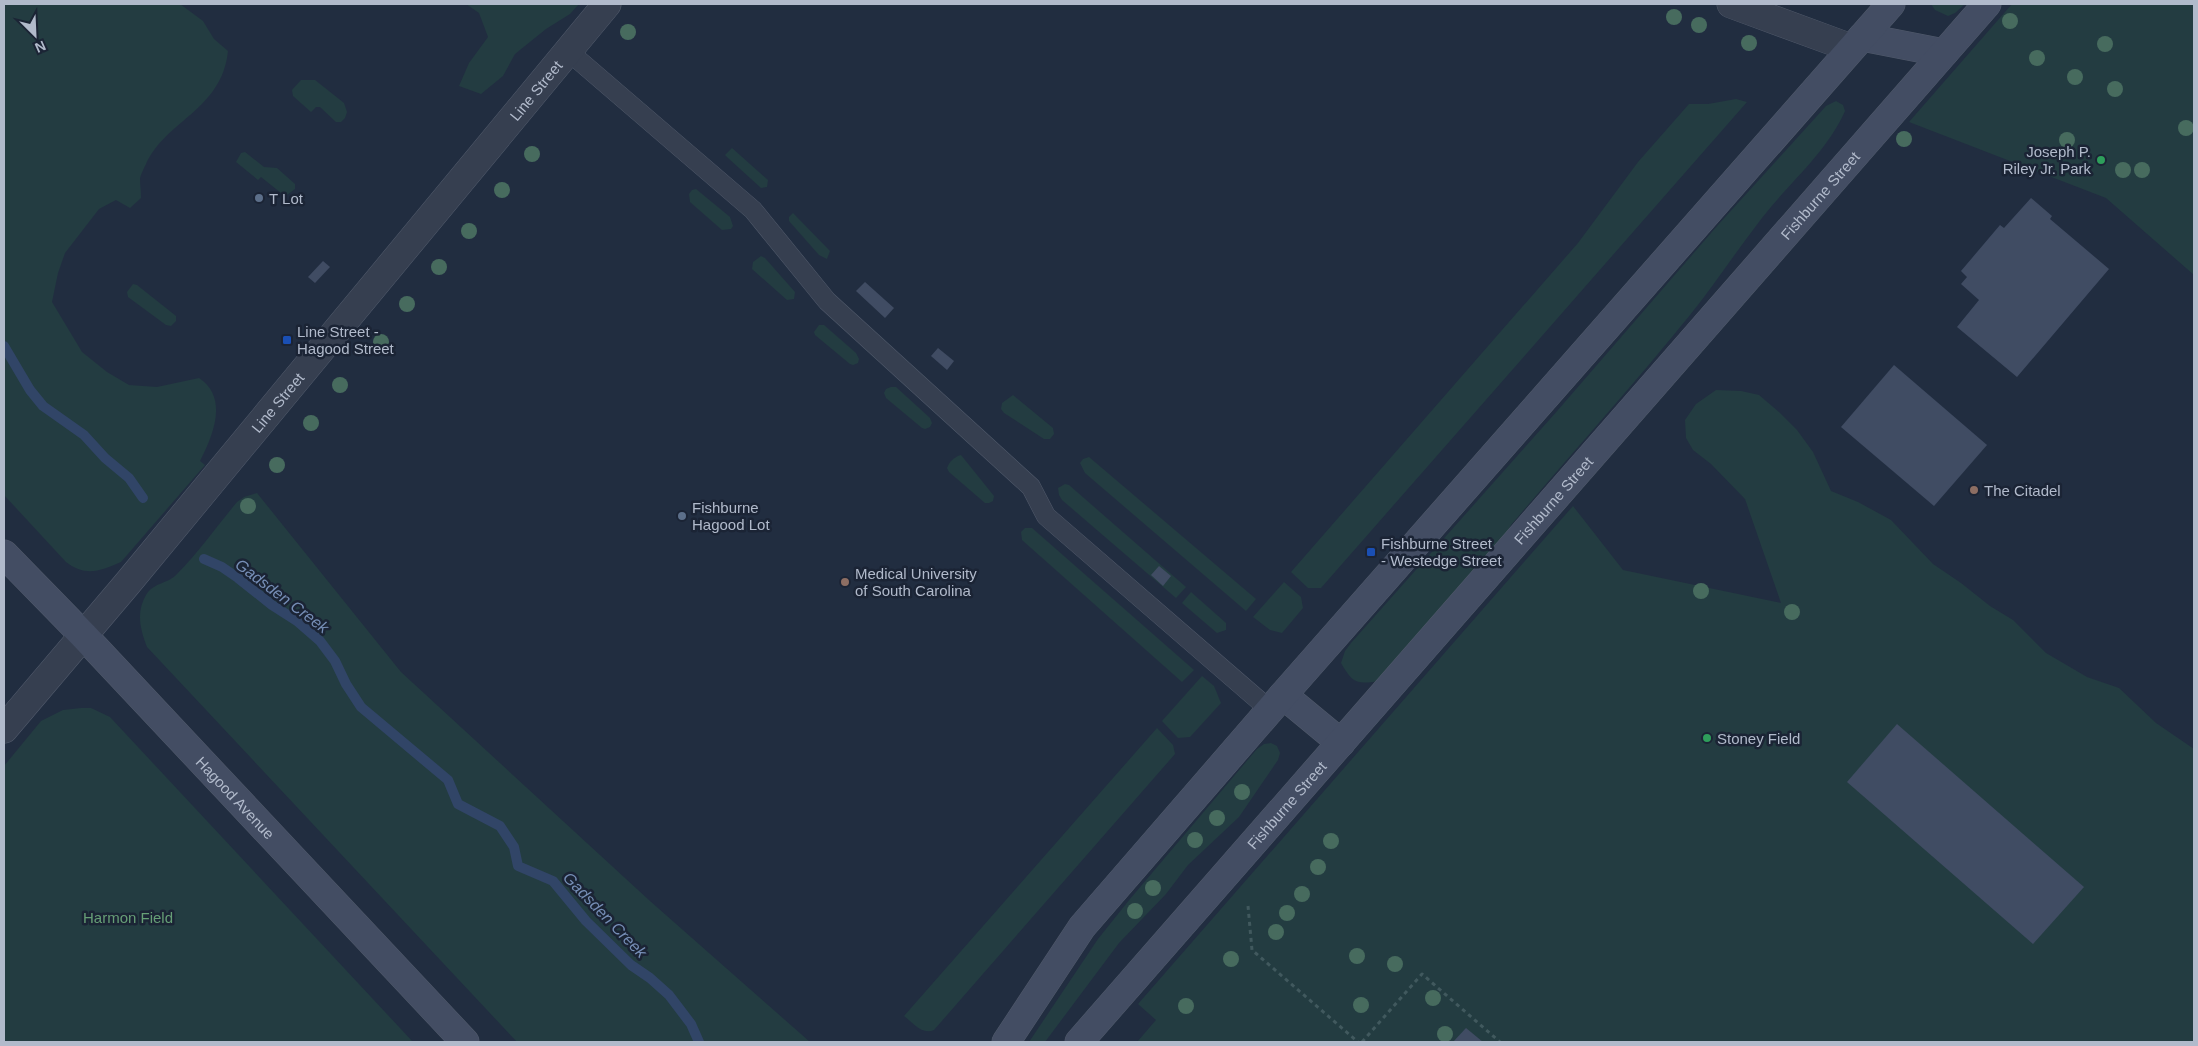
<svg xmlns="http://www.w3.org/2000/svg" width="2198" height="1046" viewBox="0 0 2198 1046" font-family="Helvetica,sans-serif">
  <rect width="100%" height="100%" fill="#212d40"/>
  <g fill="#233c41">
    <path d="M4 4H180L203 21 214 39 228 51C222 110 166 120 146 164 144 168 141 174 140 178 140 184 141 191 141 198L130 208 116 200 99 209 65 253 58 273 52 302 82 352 107 372 129 385 157 387 199 378C229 398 213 435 200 461L205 465 121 562C101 571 85 577 66 562L4 495Z"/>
    <polygon points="466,4 579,4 570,14 546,29 515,54 503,76 481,94 459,86 469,63 488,37 479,13"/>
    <polygon points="1931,4 1965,4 1955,13 1948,16 1935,10"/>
    <polygon points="2012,4 2194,4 2194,275 2106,198 1909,122"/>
    <polygon points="301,80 315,80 344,103 347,112 345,118 341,122 336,122 320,107 316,107 311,112 293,96 292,90"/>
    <polygon points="1736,99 1747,102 1321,588 1308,588 1291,572 1578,243 1638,162 1689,104 1708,104"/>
    <path d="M1836 101 1843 105 1845 111C1827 152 1789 183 1762 218 1737 250 1715 284 1690 315 1632 387 1570 455 1511 525L1505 536 1378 681C1356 685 1352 682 1341 663L1345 651 1351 643 1558 410 1718 225 1826 106Z"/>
    <polygon points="732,148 768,180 767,187 761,188 728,158 725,155"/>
    <polygon points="245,152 264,167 277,168 295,184 295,189 287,195 281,193 261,177 258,180 236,162 241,153"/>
    <polygon points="696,189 730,217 733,226 731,229 722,230 690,202 689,194 692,190"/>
    <polygon points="793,213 830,251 827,259 819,255 789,221 789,217"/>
    <polygon points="761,256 765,258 795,292 794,299 787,300 752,269 753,262"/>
    <polygon points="133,284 137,285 176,316 176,321 171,326 166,325 128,297 127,292"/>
    <polygon points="819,325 824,325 856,353 859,359 858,363 853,365 850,364 815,335 814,332"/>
    <polygon points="891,387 896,387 930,418 932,423 930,427 925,429 922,428 886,398 884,393 886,389"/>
    <polygon points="1716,390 1741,391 1759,395 1779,412 1797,430 1813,452 1831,491 1858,502 1891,520 1933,564 1961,583 1990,606 2013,620 2046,653 2087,677 2119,688 2156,723 2194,749 2194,1042 1137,1042 1156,1020 1138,1004 1573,506 1623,570 1781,603 1745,499 1711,464 1693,450 1686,438 1685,420 1696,404"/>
    <polygon points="1013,395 1053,428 1054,434 1050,439 1044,439 1004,413 1001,409 1002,403"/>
    <path d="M961 455 994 496 993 501 989 503H985L949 472 947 468C950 461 954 457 961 455Z"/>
    <polygon points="1089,457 1256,599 1246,611 1085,473 1080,463 1083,459"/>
    <polygon points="1065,484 1069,485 1186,587 1176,598 1062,500 1059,495 1058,488"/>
    <path d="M257 493 401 672 650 901 810 1042H517L147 647C140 629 136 612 146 595 154 582 168 584 177 574 199 552 217 526 237 502L244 497Z"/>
    <polygon points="1025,528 1032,528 1194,670 1182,682 1022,540 1021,532"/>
    <polygon points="1284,582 1301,597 1303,608 1282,633 1270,630 1253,617"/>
    <polygon points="1191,592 1226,623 1226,630 1217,633 1182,603"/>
    <polygon points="1202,676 1214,686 1221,703 1190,737 1178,738 1162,721"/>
    <polygon points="81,708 91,708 110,717 413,1042 4,1042 4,766 41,721 63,710"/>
    <path d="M1157 728 1173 745 1175 754 934 1030C922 1035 913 1023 904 1016Z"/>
    <polygon points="1271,743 1277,746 1280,753 1278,760 1239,817 1188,865 1166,894 1119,943 1045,1042 1029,1042 1098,939 1130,899 1257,749 1264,744"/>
  </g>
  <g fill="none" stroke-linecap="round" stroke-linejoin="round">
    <g stroke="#314567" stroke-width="10">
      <polyline points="4,346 30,390 43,406 84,435 105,458 129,478 143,498"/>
      <polyline points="204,559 222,567 238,578 272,605 297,621 320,641 335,661 346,684 361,707 448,780 458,804 500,826 514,847 518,866 553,881 586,921 631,965 650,978 669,995 691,1024 699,1042"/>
    </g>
  </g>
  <g fill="#404c63">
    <polygon points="2031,198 2052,216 2050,219 2109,269 2017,377 1957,327 1979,300 1961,284 1967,277 1961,271 2000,225 2004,228"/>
    <polygon points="323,261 330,267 315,283 308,277"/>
    <polygon points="865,282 894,308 885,318 856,291"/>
    <polygon points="938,348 954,361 947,370 931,356"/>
    <polygon points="1894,365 1987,445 1934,506 1841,427"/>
    <polygon points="1159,566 1171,576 1163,586 1151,575"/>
    <polygon points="1897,724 2084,887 2033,944 1847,782"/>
    <polygon points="1466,1028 1483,1042 1453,1042"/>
  </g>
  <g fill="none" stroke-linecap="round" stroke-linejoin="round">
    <g stroke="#515a6b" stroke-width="20">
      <polyline id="lane" points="568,51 753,210 827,301 1031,487 1046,516 1270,710"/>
    </g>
    <g stroke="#515a6b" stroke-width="29">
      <g id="street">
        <polyline points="1731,4 1851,48"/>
        <path id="s1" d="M4 729 127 584 607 4"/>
      </g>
    </g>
    <g stroke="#515a6b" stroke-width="29">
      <g id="secondary">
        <polyline points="1862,37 1944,53"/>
        <path id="s2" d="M4 554 84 636 465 1042"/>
        <polyline points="1283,695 1341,743"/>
        <polyline points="1006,1042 1082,927 1283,695 1891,4"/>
        <path id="s3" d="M1079 1042 1987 4"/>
      </g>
    </g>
    <g stroke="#41595e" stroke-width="3" stroke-dasharray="4 4" stroke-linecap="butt">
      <polyline points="1248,906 1252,950 1358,1042"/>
      <polyline points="1362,1042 1422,974 1500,1042"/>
    </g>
    <use href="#lane" stroke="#363f50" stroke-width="19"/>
    <use href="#street" stroke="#363f50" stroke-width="28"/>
    <use href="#secondary" stroke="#434d63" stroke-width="28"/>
  </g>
  <g fill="#476b5e">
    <circle cx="1674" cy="17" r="8"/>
    <circle cx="2010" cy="21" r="8"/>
    <circle cx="1699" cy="25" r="8"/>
    <circle cx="628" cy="32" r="8"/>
    <circle cx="1749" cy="43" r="8"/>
    <circle cx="2105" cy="44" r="8"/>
    <circle cx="2037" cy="58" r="8"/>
    <circle cx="2075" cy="77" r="8"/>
    <circle cx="2115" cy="89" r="8"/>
    <circle cx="2186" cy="128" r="8"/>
    <circle cx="1904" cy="139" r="8"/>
    <circle cx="2067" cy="140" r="8"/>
    <circle cx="532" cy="154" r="8"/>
    <circle cx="2123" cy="170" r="8"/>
    <circle cx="2142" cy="170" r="8"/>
    <circle cx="502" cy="190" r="8"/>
    <circle cx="469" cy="231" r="8"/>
    <circle cx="439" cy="267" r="8"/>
    <circle cx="407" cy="304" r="8"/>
    <circle cx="381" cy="342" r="8"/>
    <circle cx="340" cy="385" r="8"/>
    <circle cx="311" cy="423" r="8"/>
    <circle cx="277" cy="465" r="8"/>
    <circle cx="248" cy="506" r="8"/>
    <circle cx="1701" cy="591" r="8"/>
    <circle cx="1792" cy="612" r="8"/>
    <circle cx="1242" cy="792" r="8"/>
    <circle cx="1217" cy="818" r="8"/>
    <circle cx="1195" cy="840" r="8"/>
    <circle cx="1331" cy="841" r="8"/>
    <circle cx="1318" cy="867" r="8"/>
    <circle cx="1153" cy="888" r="8"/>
    <circle cx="1302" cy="894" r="8"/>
    <circle cx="1135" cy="911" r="8"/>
    <circle cx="1287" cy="913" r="8"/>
    <circle cx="1276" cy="932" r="8"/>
    <circle cx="1357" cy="956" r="8"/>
    <circle cx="1231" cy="959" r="8"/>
    <circle cx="1395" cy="964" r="8"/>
    <circle cx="1433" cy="998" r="8"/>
    <circle cx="1361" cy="1005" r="8"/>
    <circle cx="1186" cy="1006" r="8"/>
    <circle cx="1445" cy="1034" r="8"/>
  </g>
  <g fill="#2e9e5b" stroke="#1b2435" stroke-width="2">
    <circle cx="2101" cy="160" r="5"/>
    <circle cx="1707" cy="738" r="5"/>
  </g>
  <g fill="#5c6f8a" stroke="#1b2435" stroke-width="2">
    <circle cx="259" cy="198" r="5"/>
    <circle cx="682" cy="516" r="5"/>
  </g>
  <g fill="#1a4fb4" stroke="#1b2435" stroke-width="2">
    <rect x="282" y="335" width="10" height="10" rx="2.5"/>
    <rect x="1366" y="547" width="10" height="10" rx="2.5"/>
  </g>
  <g fill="#8d6e63" stroke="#1b2435" stroke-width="2">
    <circle cx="1974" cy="490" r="5"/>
    <circle cx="845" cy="582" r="5"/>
  </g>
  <g text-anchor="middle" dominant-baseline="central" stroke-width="5" stroke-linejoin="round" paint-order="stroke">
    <g font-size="15" fill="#b1bacb" stroke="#1b2435">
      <text stroke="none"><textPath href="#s1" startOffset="831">Line Street</textPath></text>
      <text stroke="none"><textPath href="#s3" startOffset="1125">Fishburne Street</textPath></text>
      <text stroke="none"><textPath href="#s1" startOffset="426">Line Street</textPath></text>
      <text stroke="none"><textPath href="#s3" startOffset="720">Fishburne Street</textPath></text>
      <text stroke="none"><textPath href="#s2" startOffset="336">Hagood Avenue</textPath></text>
      <text stroke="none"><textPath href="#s3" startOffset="315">Fishburne Street</textPath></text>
    </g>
    <g font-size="15" fill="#b1bacb" stroke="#1b2435" text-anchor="start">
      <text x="2091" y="151" text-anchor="end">Joseph P.<tspan x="2091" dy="17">Riley Jr. Park</tspan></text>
      <text x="269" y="198">T Lot</text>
      <text x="297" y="331">Line Street -<tspan x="297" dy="17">Hagood Street</tspan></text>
      <text x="1984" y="490">The Citadel</text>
      <text x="692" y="507">Fishburne<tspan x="692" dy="17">Hagood Lot</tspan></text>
      <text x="1381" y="543">Fishburne Street<tspan x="1381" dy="17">- Westedge Street</tspan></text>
      <text x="855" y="573">Medical University<tspan x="855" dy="17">of South Carolina</tspan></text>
      <text x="1717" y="738">Stoney Field</text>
    </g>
    <g font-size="15" fill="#669e76" stroke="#1b2435">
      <text x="128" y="917">Harmon Field</text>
    </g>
    <g font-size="16" font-style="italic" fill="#768eb6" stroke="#1b2435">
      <text transform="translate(282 596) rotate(37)">Gadsden Creek</text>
      <text transform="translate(605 915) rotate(46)">Gadsden Creek</text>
    </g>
  </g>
  <rect width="2198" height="1046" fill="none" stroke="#b1bacb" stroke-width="10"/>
  <g transform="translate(35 35) rotate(156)" stroke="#1b2435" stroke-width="4" paint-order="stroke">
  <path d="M0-4L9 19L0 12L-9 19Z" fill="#b1bacb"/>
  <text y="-8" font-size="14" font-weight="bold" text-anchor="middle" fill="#b1bacb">N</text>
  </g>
</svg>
